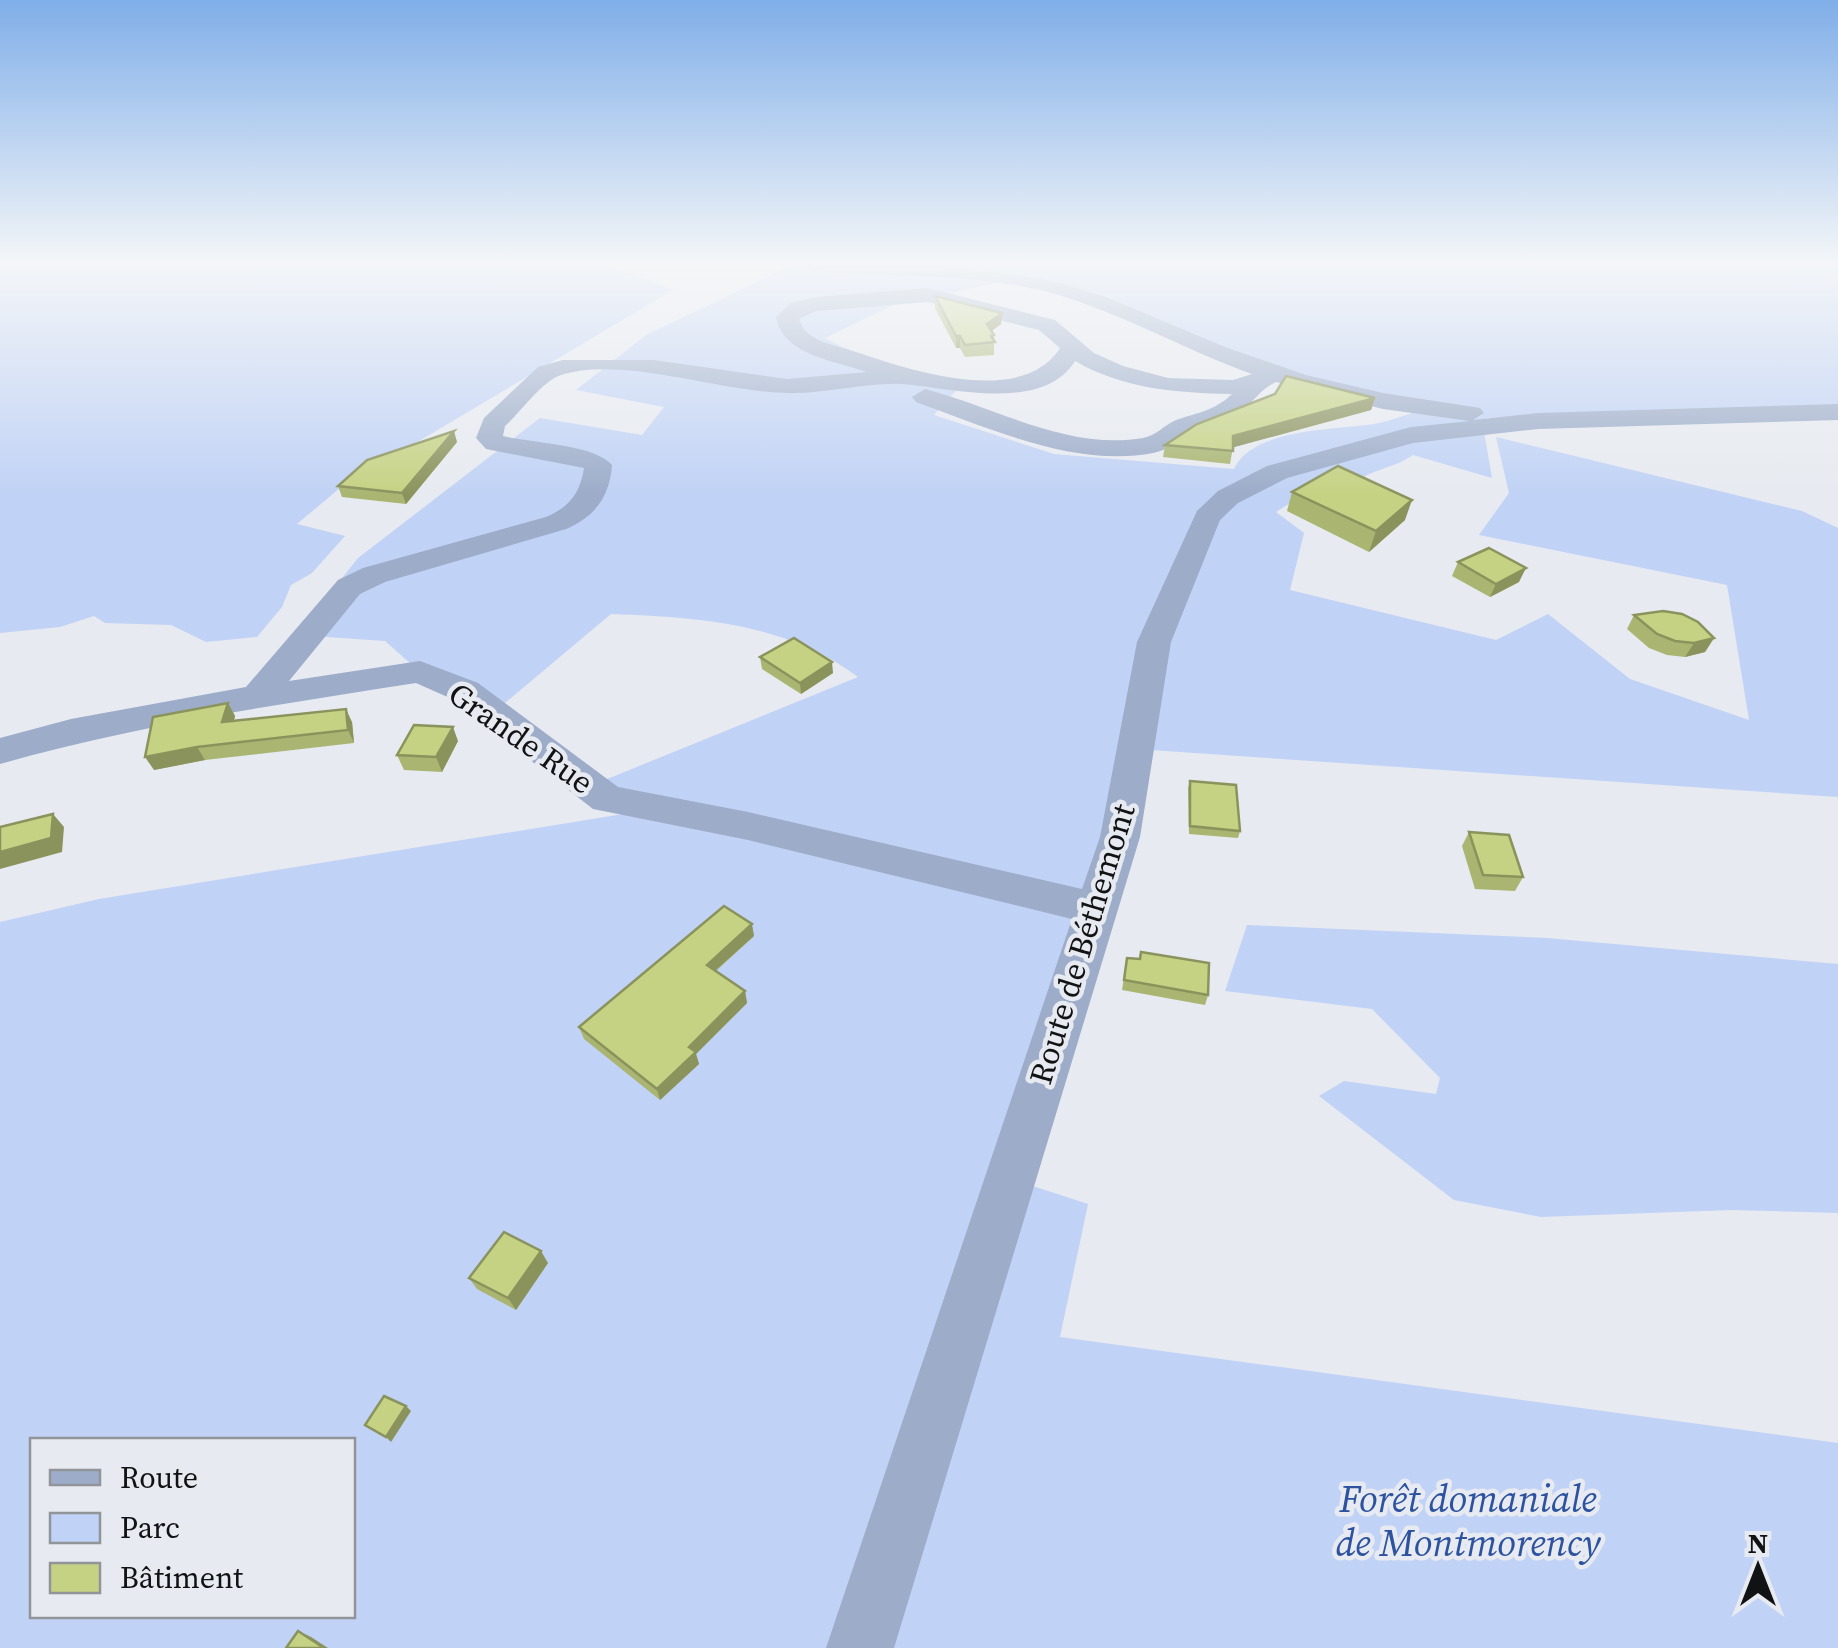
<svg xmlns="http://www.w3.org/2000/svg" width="1838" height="1648" viewBox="0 0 1838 1648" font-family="'Source Serif 4',serif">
  <rect width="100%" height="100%" fill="#e7eaf0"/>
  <g fill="#c0d2f5" fill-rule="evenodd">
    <polygon points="0,265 609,265 673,290 340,488 297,524 345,536 312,573 291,585 282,607 257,637 206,642 171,625 105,623 94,616 60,627 0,633"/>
    <path d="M792 265H1838V408L1486 418 1483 426 1492 478 1413 455C1395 468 1372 469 1355 482L1328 479 1276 512 1304 533 1290 590 1496 640 1548 614 1630 679 1749 720 1727 585 1479 535 1509 493 1496 437 1802 511 1838 528V797L1136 749 1011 1179 1088 1204 1060 1337 1838 1443V1648H0V922L99 899 654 809 590 786 858 677C786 623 699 617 611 614L493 713 420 672 385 641 297 635 358 558 540 418 642 435 664 407 576 390 646 335ZM1001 282 1049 288 1413 413C1401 416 1387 422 1374 424 1335 430 1253 428 1234 469L1054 454 934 415 962 384 902 377 825 338 893 305ZM32 1440H352V1616H32Z"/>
    <polygon points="1247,925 1547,938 1838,964 1838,1213 1731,1210 1541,1217 1454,1200 1319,1096 1344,1081 1436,1094 1440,1078 1372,1009 1225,991"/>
  </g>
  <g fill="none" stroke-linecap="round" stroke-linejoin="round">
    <path fill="#9cacc9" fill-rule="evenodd" d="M804 265H942L1049 280 1106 297 1225 347 1306 375 1383 393 1480 408 1484 413 1473 420 1538 413 1838 404V420L1538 429 1413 443 1287 478 1238 503 1220 520 1171 642 1140 837 894 1648H826L1072 919 748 840 593 809 452 699 416 683C276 705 137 725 0 764V738L71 719 246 687 338 580 363 568 546 517C569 507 580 494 584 468L486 449 476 438 484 418 538 367 563 360H654L787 379 867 372C836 361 782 355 776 317L791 303 816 297 928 288 1055 320 1094 353 1123 366 1168 378 1233 380 1252 374C1182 349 1117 310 1044 291 970 273 890 277 814 271ZM928 302 1039 330 1060 348C1022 408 909 370 856 352 837 345 805 342 799 319L816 311ZM1075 361C1123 389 1178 393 1232 394 1216 410 1197 413 1176 420 1164 425 1156 436 1143 438 1069 451 995 407 925 389L912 397 916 402C989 428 1075 468 1153 453 1170 450 1179 438 1194 432 1206 427 1218 425 1230 420 1250 410 1256 391 1276 382L1383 409 1470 421 1411 427 1267 466 1218 491 1197 511 1137 642 1100 837 1082 889 748 812 618 787 478 683 420 661 289 681 360 594 385 582 566 529C595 517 610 496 612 465 595 444 530 443 503 436L505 426C521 412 541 382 561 375 622 355 724 393 789 393 826 394 865 382 903 384 951 388 1043 413 1075 361Z"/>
  </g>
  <g fill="#a9b571">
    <polygon points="935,296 1002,313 1001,324 992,331 994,335 994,355 965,357 960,348 956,348 935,308"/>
    <polygon points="1375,398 1371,410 1233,447 1230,464 1163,457 1165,445"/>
    <polygon points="457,442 406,504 342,497 338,486"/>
    <polygon points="1292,492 1405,520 1369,552 1287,511"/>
    <polygon points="1458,562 1519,582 1490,597 1452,576"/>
    <polygon points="1634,615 1714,638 1705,652 1685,657 1667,655 1649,648 1627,629"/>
    <polygon points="760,657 833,673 801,694 762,669"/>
    <polygon points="228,703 235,716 234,721 352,722 354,743 205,760 154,770"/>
    <polygon points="458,741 442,772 404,770 397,755"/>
    <polygon points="1190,781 1240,831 1238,838 1189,834 1188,788"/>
    <polygon points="1469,832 1523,877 1515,891 1475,889 1462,846"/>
    <polygon points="754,936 716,971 745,991 747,1003 696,1054 699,1064 660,1100 584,1039 579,1027"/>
    <polygon points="1127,958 1139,959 1208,995 1205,1005 1122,990"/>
    <polygon points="548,1263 516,1310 477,1289 469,1278"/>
  </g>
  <g fill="#8a935c">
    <polygon points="1002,313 1001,324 986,335 987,324"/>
    <rect x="956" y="336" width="4" height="12"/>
    <polygon points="1375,398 1371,410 1231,448 1233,436"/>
    <polygon points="454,431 457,442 406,504 402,493"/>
    <polygon points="1412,500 1405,520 1369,552 1376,531"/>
    <polygon points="1526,568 1519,582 1490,597 1496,584"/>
    <polygon points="1714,638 1705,652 1685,657 1694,643"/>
    <polygon points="832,662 833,673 801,694 800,683"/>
    <polygon points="228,703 235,716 230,735 222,722"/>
    <polygon points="346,709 352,722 354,743 348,730"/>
    <polygon points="453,727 458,741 442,772 436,757"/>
    <polygon points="197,747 205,760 154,770 145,757"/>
    <polygon points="53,814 64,827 62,852 0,869 0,852"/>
    <polygon points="752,924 754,936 709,976 707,965"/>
    <polygon points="745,991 747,1003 696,1054 699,1064 660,1100 657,1089 689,1047"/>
    <polygon points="541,1251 548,1263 516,1310 508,1298"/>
    <polygon points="406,1406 411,1411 391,1442 386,1437"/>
    <polygon points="298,1631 311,1637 328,1648 324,1648"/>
  </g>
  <g fill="#c5d283" stroke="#8a935c" stroke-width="2.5">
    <polygon points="935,296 1002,313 987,324 994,335 991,336 995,342 965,345 960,336 956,336"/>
    <polygon points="1286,376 1375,398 1233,436 1233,451 1165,445 1197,424 1275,394"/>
    <polygon points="454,431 402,493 338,486 367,460"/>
    <polygon points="1338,466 1412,500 1376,531 1292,492"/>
    <polygon points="1489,548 1526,568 1496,584 1458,562"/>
    <polygon points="1663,611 1682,614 1698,622 1714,638 1694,643 1675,641 1657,634 1634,615"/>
    <polygon points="794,638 832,662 800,683 760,657"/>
    <polygon points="228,703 222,722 346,709 348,730 197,747 145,757 153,717"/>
    <polygon points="414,725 453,727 436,757 397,755"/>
    <polygon points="1190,781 1236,785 1240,831 1190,826"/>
    <polygon points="53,814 51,838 0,852 0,827"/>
    <polygon points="1469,832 1509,835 1523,877 1483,875"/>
    <polygon points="724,906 752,924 707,965 745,991 689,1047 696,1052 657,1089 579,1027"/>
    <polygon points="1141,952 1209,963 1208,995 1124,980 1127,958 1140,959"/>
    <polygon points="504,1232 541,1251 508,1298 469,1278"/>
    <polygon points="384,1396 406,1406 386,1437 365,1425"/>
    <polygon points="298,1631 324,1648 286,1648"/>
  </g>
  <linearGradient id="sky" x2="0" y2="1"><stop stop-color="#80aee8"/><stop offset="0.53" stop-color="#f4f6f8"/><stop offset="1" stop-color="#f4f6f8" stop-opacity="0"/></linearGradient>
  <rect width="1838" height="496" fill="url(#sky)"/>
  <g text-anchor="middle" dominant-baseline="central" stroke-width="9" stroke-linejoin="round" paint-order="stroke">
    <g font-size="32" fill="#111214" stroke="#e7eaf0">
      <text transform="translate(521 738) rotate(35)">Grande Rue</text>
      <text transform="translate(1082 944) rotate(-73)">Route de Béthemont</text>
    </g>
    <g font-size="38" font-style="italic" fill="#2d53a0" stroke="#e7eaf0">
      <text x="1468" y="1499">Forêt domaniale<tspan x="1468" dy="44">de Montmorency</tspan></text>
    </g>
  </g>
  <rect x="30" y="1438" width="325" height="180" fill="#e7eaf0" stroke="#919498" stroke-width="2.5"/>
  <rect x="50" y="1470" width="50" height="15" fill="#9cacc9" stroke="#919498" stroke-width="2.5"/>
  <text x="120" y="1488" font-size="30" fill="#111214">Route</text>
  <rect x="50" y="1513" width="50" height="30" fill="#c0d2f5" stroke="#919498" stroke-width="2.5"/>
  <text x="120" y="1538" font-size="30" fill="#111214">Parc</text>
  <rect x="50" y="1563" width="50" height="30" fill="#c5d283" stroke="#919498" stroke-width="2.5"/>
  <text x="120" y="1588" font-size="30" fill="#111214">Bâtiment</text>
  <g transform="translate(1758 1568)" stroke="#e7eaf0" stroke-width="8" paint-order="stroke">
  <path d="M0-8L18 38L0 25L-18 38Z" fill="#111214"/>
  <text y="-15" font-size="28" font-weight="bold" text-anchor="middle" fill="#111214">N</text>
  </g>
</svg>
